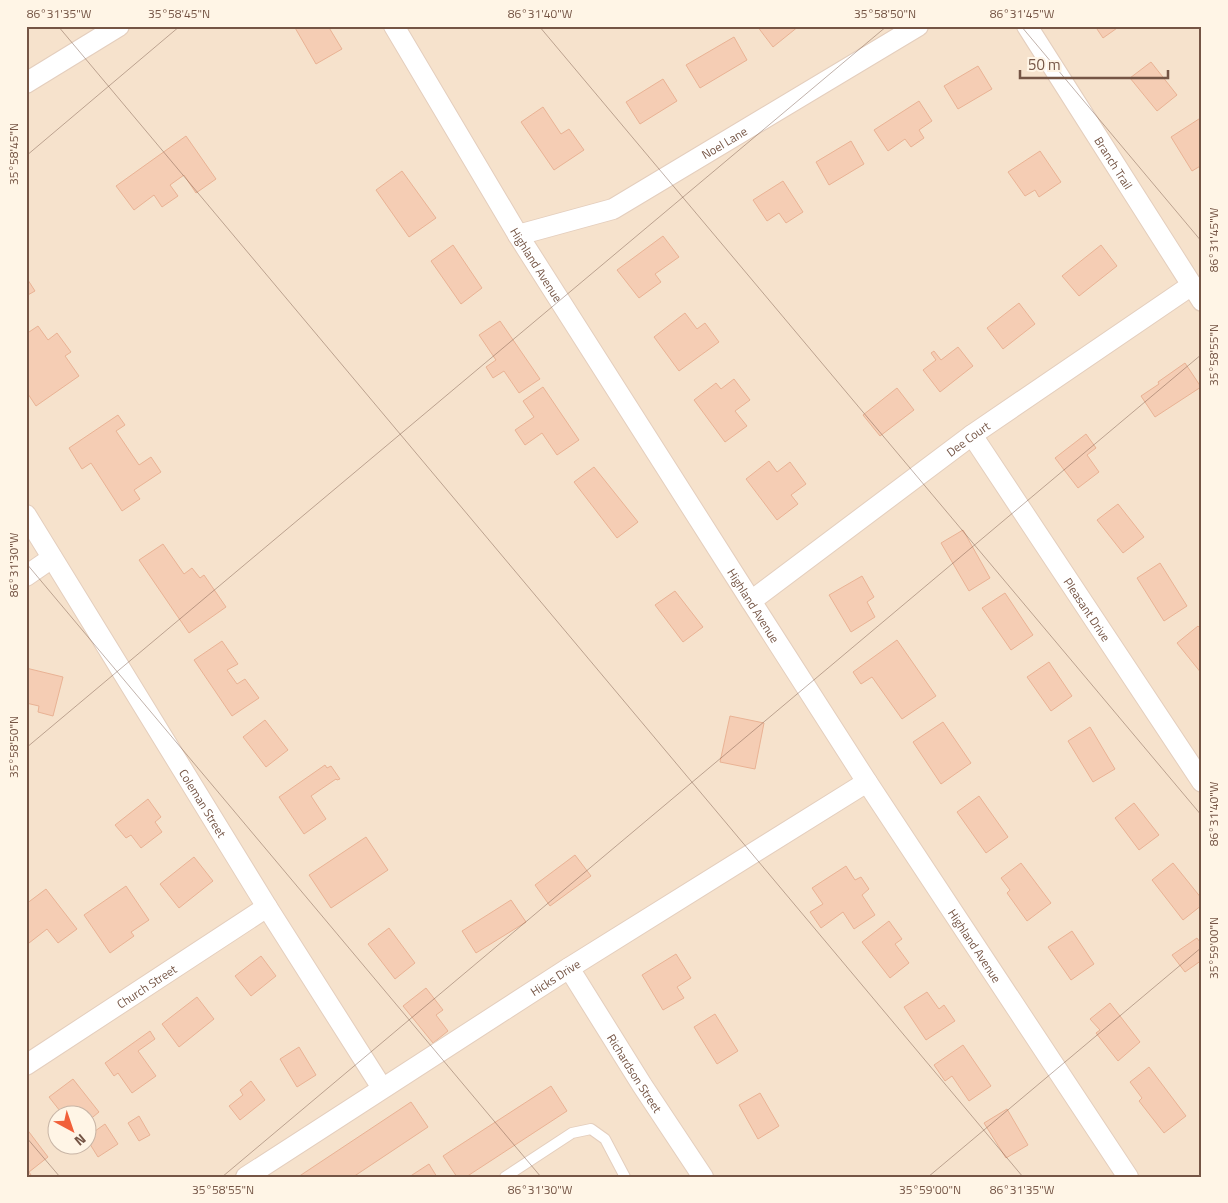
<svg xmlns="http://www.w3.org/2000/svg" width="1228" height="1203" viewBox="0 0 1228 1203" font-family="'Titillium Web',sans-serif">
  <rect width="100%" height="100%" fill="#fef1de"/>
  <path fill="#f6e2cc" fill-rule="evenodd" d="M26 26H1202V1177H26ZM58 1116H88V1146H58Z"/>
  <g fill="#f5cdb4" stroke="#e9b294">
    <polygon points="294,26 328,26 342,49 316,64"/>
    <polygon points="757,26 799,26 773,47"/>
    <polygon points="1095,26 1120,26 1103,38"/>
    <polygon points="734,37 747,60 700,88 686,65"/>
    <polygon points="1151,62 1177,95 1157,111 1130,78"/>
    <polygon points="978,66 992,89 958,109 944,86"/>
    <polygon points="663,79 677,101 640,124 626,102"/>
    <polygon points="919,101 932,121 919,130 924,138 911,147 905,139 888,151 874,130"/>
    <polygon points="543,107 561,134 569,129 584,150 554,170 521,122"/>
    <polygon points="1202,117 1202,165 1192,171 1171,137"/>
    <polygon points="186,136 216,179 196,193 184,175 170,185 178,196 162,207 154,195 134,210 116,186"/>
    <polygon points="851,141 864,164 829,185 816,162"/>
    <polygon points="1040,151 1061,182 1039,197 1035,190 1025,196 1008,172"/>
    <polygon points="402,171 436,218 409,237 376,190"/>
    <polygon points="783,181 803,212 786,223 779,213 767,221 753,200"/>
    <polygon points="663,236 679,257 655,274 661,282 639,298 617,270"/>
    <polygon points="453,245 482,288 461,304 431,261"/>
    <polygon points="1101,245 1117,266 1079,296 1062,276"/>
    <polygon points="26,277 35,291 26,296"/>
    <polygon points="1019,303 1035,324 1003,349 987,328"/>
    <polygon points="685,313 697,329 705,323 719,342 679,371 654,337"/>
    <polygon points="500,321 540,379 519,393 504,371 493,378 486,367 496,360 479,335"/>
    <polygon points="38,326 48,340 57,333 71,352 65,356 79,376 36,406 26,391 26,334"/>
    <polygon points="958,347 973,366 940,392 923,370 936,360 931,353 934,351 941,360"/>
    <polygon points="1185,363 1201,387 1155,417 1141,396 1159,384 1158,382"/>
    <polygon points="734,379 750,400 735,411 747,426 725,442 694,400 716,383 721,389"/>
    <polygon points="543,387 579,440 557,455 542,433 525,445 515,430 534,417 523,401"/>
    <polygon points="897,388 914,410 880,436 863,415"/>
    <polygon points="118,415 125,425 116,431 139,465 151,457 161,472 134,490 140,499 122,511 91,463 82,469 69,448"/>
    <polygon points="1086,434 1096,448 1087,455 1099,472 1078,488 1055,458"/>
    <polygon points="769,461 777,472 790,462 806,484 791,495 798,504 777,520 746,479"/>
    <polygon points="594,467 638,522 617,538 574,482"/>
    <polygon points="1118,504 1144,537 1123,553 1097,520"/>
    <polygon points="963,530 990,578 969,591 941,543"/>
    <polygon points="163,544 184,574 192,568 200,578 204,575 226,607 189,633 139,560"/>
    <polygon points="1160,563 1187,606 1164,621 1137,578"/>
    <polygon points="862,576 874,597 867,602 875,617 851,632 829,595"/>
    <polygon points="675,591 703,627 683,642 655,605"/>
    <polygon points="1005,593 1033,635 1011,650 982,608"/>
    <polygon points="1198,626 1202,630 1202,674 1177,643"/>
    <polygon points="897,640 936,696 902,719 872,677 861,684 853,672"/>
    <polygon points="222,641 238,664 227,670 237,684 245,679 259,698 232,716 194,660"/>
    <polygon points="1049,662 1072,696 1051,711 1027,677"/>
    <polygon points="26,668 63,677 53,716 38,712 39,706 26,703"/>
    <polygon points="730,716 764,723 755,769 720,762"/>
    <polygon points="265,720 288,750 266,767 243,737"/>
    <polygon points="943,722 971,763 941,784 913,742"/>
    <polygon points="1090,727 1115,769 1093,782 1068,741"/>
    <polygon points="325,765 327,768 331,766 340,779 337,780 336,779 311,796 326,819 304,834 279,797"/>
    <polygon points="979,796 1008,837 986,853 957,812"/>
    <polygon points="148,799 161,817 155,822 162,832 141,848 131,835 126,838 115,825"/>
    <polygon points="1134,803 1159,835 1139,850 1115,818"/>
    <polygon points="366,837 388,870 331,908 309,875"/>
    <polygon points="575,855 591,876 550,906 535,885"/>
    <polygon points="194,857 213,881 179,908 160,884"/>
    <polygon points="1021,863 1051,903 1027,921 1007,893 1010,890 1001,878"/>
    <polygon points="1173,863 1202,899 1202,905 1183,920 1152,880"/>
    <polygon points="846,866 855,880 861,877 869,889 862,895 875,915 854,929 843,912 821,928 810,912 823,904 812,888"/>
    <polygon points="126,886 149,920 131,932 134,936 110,953 84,915"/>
    <polygon points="46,889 77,929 58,943 47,929 29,943 26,939 26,904"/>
    <polygon points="511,900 526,922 476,953 462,931"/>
    <polygon points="889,921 902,939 895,944 909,963 890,978 862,942"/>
    <polygon points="389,928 415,963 395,979 368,944"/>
    <polygon points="1072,931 1094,964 1071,980 1048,947"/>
    <polygon points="1197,938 1202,945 1202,960 1185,972 1172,955"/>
    <polygon points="676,954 691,978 677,987 684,998 663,1010 642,975"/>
    <polygon points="261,956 276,976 251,996 235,976"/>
    <polygon points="426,988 443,1010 436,1015 448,1031 433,1043 403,1006"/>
    <polygon points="927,992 939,1009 944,1005 955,1021 926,1040 904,1007"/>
    <polygon points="197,997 214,1019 179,1047 162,1024"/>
    <polygon points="1110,1003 1140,1042 1118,1061 1096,1033 1100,1030 1090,1019"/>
    <polygon points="715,1014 738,1051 717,1064 694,1027"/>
    <polygon points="150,1031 155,1039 138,1051 156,1076 132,1093 118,1073 114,1076 105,1063"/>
    <polygon points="963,1045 991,1086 969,1101 952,1076 945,1081 934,1065"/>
    <polygon points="299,1047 316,1075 297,1087 280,1059"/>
    <polygon points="1149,1067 1186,1116 1164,1133 1139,1101 1142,1098 1130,1082"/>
    <polygon points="73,1079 99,1112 88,1121 88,1116 64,1116 49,1097"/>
    <polygon points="251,1081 265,1100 240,1120 229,1106 243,1095 240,1090"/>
    <polygon points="551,1086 567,1111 466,1177 457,1177 443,1156"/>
    <polygon points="760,1093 779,1126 758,1139 739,1105"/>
    <polygon points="411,1102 428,1127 353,1177 298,1177"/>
    <polygon points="1007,1109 1028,1145 1006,1158 984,1123"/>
    <polygon points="139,1116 150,1135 139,1141 128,1123"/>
    <polygon points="105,1124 118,1144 98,1157 88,1141 88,1136"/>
    <polygon points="26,1128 48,1157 29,1172 31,1175 30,1177 26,1177"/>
    <polygon points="429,1164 437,1177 409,1177"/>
  </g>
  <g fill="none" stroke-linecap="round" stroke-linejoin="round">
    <g stroke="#e4cebd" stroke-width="12">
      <polyline id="lane" points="505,1177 572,1133 591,1129 605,1139 625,1177"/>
    </g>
    <g stroke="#e4cebd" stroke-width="22">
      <g id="street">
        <path id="s1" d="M394 26 518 235 751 601 867 782 1128 1177"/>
        <path id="s2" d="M1027 26 1202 301"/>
        <polyline points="26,83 119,26"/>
        <path id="s3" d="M518 235 613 209 918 26"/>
        <path id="s4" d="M972 435 1202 782"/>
        <path id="s5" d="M26 515 267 907 382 1088"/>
        <polyline points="26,576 52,558"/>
        <path id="s6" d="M751 601 972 435 1192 285"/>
        <path id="s7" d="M569 968 642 1085 703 1177"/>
        <path id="s8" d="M26 1065 267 907"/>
        <path id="s9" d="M246 1177 569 968 867 782"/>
      </g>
    </g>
    <use href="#lane" stroke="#fff" stroke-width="10"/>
    <use href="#street" stroke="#fff" stroke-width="20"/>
  </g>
  <path fill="none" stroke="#755545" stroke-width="1" stroke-opacity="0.45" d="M58 26 1023 1177M539 26 1202 816M1021 26 1202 242M26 156 180 26M26 563 541 1177M26 748 887 26M26 1137 60 1177M222 1177 1202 354M928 1177 1202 947"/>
  <g text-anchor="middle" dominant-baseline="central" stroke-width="4" stroke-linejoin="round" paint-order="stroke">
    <g font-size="12" fill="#755545" stroke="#fff5e6">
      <text stroke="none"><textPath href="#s3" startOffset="228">Noel Lane</textPath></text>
      <text stroke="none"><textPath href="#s2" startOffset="162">Branch Trail</textPath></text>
      <text stroke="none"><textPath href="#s1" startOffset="278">Highland Avenue</textPath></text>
      <text stroke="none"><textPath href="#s6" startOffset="271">Dee Court</textPath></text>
      <text stroke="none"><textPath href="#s1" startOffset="682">Highland Avenue</textPath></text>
      <text stroke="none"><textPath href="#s4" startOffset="209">Pleasant Drive</textPath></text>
      <text stroke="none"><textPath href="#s5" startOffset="338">Coleman Street</textPath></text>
      <text stroke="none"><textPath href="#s1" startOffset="1088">Highland Avenue</textPath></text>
      <text stroke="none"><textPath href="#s9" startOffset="368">Hicks Drive</textPath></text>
      <text stroke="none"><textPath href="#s8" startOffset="144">Church Street</textPath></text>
      <text stroke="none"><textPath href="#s7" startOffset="124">Richardson Street</textPath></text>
    </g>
  </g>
  <rect width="1228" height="1203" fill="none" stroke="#fff5e6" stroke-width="55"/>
  <g transform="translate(72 1130) rotate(140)"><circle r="24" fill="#fff5e6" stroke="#c8b5a6"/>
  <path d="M0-4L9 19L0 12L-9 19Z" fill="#f1603a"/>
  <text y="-8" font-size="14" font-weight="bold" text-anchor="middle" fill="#755545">N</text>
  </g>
  <path d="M1020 70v8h148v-8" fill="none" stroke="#755545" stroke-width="2.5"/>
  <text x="1028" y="70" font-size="15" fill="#755545" stroke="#fff5e6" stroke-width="4" paint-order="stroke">50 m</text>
  <rect x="28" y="28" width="1172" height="1148" fill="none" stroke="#755545" stroke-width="2"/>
  <g font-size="12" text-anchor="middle" fill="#755545">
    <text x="59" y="18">86°31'35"W</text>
    <text x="179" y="18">35°58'45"N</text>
    <text x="540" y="18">86°31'40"W</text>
    <text x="885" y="18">35°58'50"N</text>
    <text x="1022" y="18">86°31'45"W</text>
    <text transform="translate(14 154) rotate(-90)" y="4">35°58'45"N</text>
    <text transform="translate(1214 240) rotate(-90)" y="4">86°31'45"W</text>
    <text transform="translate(1214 355) rotate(-90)" y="4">35°58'55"N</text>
    <text transform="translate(14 565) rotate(-90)" y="4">86°31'30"W</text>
    <text transform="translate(14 747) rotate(-90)" y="4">35°58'50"N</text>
    <text transform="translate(1214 814) rotate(-90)" y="4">86°31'40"W</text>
    <text transform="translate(1214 948) rotate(-90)" y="4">35°59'00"N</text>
    <text x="223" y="1194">35°58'55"N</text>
    <text x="540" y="1194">86°31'30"W</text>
    <text x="930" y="1194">35°59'00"N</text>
    <text x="1022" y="1194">86°31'35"W</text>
  </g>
</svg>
